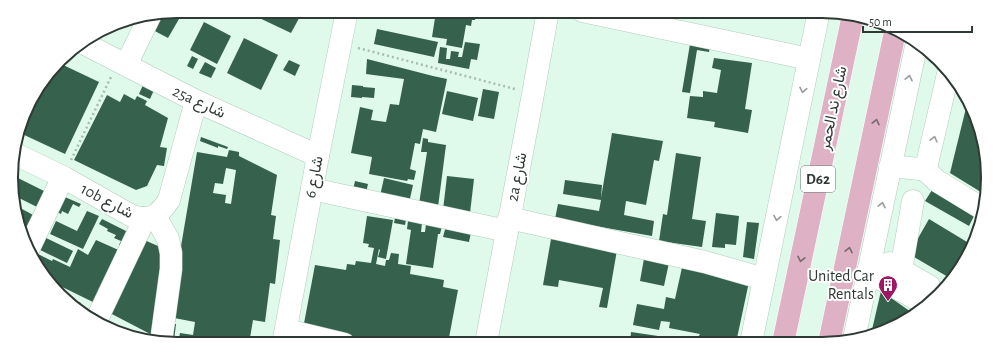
<svg xmlns="http://www.w3.org/2000/svg" width="999" height="355" viewBox="0 0 999 355" font-family="'Alegreya Sans',Vazirmatn,sans-serif">
  <rect width="100%" height="100%" fill="#dff9eb"/>
  <g fill="#36614d" fill-rule="evenodd">
    <polygon points="175,11 186,11 184,16"/>
    <polygon points="255,11 303,11 291,33 253,15"/>
    <polygon points="384,11 427,11 426,19 384,12"/>
    <polygon points="431,11 446,11 445,19 450,19 451,11 477,11 475,20 472,20 471,26 466,25 462,48 446,45 447,39 432,37 435,18 430,17"/>
    <polygon points="168,13 179,19 168,38 151,29 158,15"/>
    <polygon points="204,22 231,36 217,64 190,50"/>
    <polygon points="377,29 438,42 434,57 374,44"/>
    <polygon points="244,38 278,55 261,90 227,73"/>
    <polygon points="691,38 711,41 709,52 697,50 690,93 682,92"/>
    <polygon points="465,42 480,44 477,60 471,59 469,69 438,63 440,47 447,48 446,59 450,59 451,51 459,52 458,57 462,57"/>
    <polygon points="70,51 71,52 66,63 61,61"/>
    <polygon points="192,56 198,59 193,69 187,66"/>
    <polygon points="714,58 752,63 745,109 752,110 748,133 714,127 715,122 687,118 690,96 703,97 703,91 717,93 721,70 712,68"/>
    <polygon points="367,59 433,76 447,79 436,132 423,129 420,144 415,143 410,169 416,171 414,180 408,179 407,181 369,174 372,157 351,153 360,107 373,110 371,120 386,122 390,104 399,105 404,79 366,74"/>
    <polygon points="289,60 300,65 295,76 283,70"/>
    <polygon points="205,62 216,68 211,78 199,73"/>
    <polygon points="59,63 99,82 65,154 20,133 28,104"/>
    <polygon points="143,85 154,90 150,99 139,94"/>
    <polygon points="352,85 363,86 363,87 375,88 374,98 362,97 362,98 351,97"/>
    <polygon points="483,89 499,92 494,119 478,116"/>
    <polygon points="447,91 478,98 473,121 442,114"/>
    <polygon points="124,94 135,100 137,96 147,101 145,105 168,118 160,147 167,148 164,166 157,165 147,186 136,190 111,178 74,160 107,95 120,102"/>
    <polygon points="966,108 971,110 987,156 984,194 950,173"/>
    <polygon points="612,133 663,141 659,161 654,160 646,205 626,201 624,215 654,221 652,236 555,219 558,204 599,211 601,200 563,194 565,180 602,185 601,198"/>
    <polygon points="201,137 228,147 227,149 218,146 218,148 200,141"/>
    <polygon points="423,138 428,139 428,142 446,145 438,207 419,204 427,152 421,152"/>
    <path d="M229 150 239 152V156L277 175 271 215 276 216 273 239 280 240 275 284 270 283 265 322 253 320 249 344H178L180 333 193 335 195 322 169 317 197 152 227 157ZM226 168 236 170 231 204 225 203 226 195 213 193 215 183 223 184Z"/>
    <polygon points="676,153 701,157 692,219 706,221 702,247 659,241 663,214 667,215"/>
    <polygon points="14,176 48,193 41,209 15,196"/>
    <polygon points="447,176 474,179 470,213 443,210"/>
    <polygon points="384,178 413,185 409,203 380,196"/>
    <polygon points="355,181 368,184 366,193 353,190"/>
    <polygon points="932,190 975,214 969,226 925,201"/>
    <polygon points="58,194 81,204 79,207 73,204 68,214 62,211 61,214 51,209"/>
    <polygon points="22,209 37,217 25,240 17,220 16,212 19,213"/>
    <polygon points="87,211 99,216 83,249 50,234 56,221 77,231"/>
    <polygon points="396,213 407,214 405,225 394,223"/>
    <polygon points="716,213 739,216 736,245 725,244 725,248 712,247"/>
    <polygon points="367,216 393,220 386,259 378,257 380,250 379,249 376,264 385,266 386,260 389,260 391,253 399,254 398,264 411,266 410,274 444,280 443,287 458,290 448,343 360,344 302,334 315,265 346,270 347,264 355,265 356,261 371,263 374,248 368,247 369,244 363,243"/>
    <polygon points="102,219 132,234 125,248 119,245 121,241 114,238 116,235 107,231 108,229 99,224"/>
    <polygon points="929,219 972,245 966,261 941,291 940,291 948,277 909,254"/>
    <polygon points="408,221 422,223 421,232 425,232 426,224 442,226 440,234 438,234 433,268 406,264 411,230 407,229"/>
    <polygon points="747,222 759,223 754,259 743,257"/>
    <polygon points="446,226 471,232 469,242 443,237"/>
    <polygon points="42,236 73,251 67,263 36,248"/>
    <polygon points="142,239 167,250 154,336 108,312"/>
    <polygon points="551,239 617,250 607,308 599,307 603,288 559,280 558,287 543,285"/>
    <polygon points="96,240 123,252 97,304 50,281 39,270 33,256 34,252 52,261 53,259 70,267 78,249 88,255"/>
    <polygon points="645,253 670,258 664,286 640,281"/>
    <polygon points="683,263 750,277 736,343 695,343 700,334 669,328 670,322 661,321 659,330 633,325 637,304 664,309 666,297 675,299"/>
    <polygon points="881,291 914,314 895,327 871,334"/>
    <polygon points="72,299 81,303 78,309 71,302"/>
    <polygon points="168,323 176,324 174,341 166,341"/>
    <polygon points="631,332 658,336 657,343 630,343"/>
  </g>
  <g fill="none" stroke-linecap="round" stroke-linejoin="round">
    <g stroke="#b2ccbe" stroke-width="23">
      <g id="minor">
        <polyline points="582,11 809,59"/>
        <polyline points="83,43 196,101 318,156"/>
        <polyline points="126,65 150,16"/>
        <path d="M13 153 63 177 132 216C151 222 159 215 169 200L196 101"/>
        <polyline points="890,167 900,167 919,169 924,169 926,168 948,74"/>
        <polyline points="924,169 937,181 983,209"/>
        <polyline points="312,189 507,231"/>
        <polyline points="155,216 168,239 171,253 171,269 161,342"/>
        <polyline points="509,218 705,262 764,279"/>
        <polyline points="29,248 63,177"/>
        <polyline points="889,263 929,286"/>
        <polyline points="901,270 913,201"/>
        <polyline points="868,272 927,305"/>
        <polyline points="96,321 145,218"/>
        <polyline points="286,330 344,344"/>
        <polyline points="854,339 917,42"/>
        <polyline points="486,343 533,94 548,11"/>
        <polyline points="751,343 819,11"/>
        <polyline points="283,344 318,156 347,11"/>
      </g>
    </g>
    <g stroke="#fff" stroke-width="23">
      <g id="major">
        <polyline points="783,343 853,15"/>
        <polyline points="829,343 895,32"/>
      </g>
    </g>
    <g stroke="#a8bdb2" stroke-width="2.5" stroke-dasharray="2 3" stroke-linecap="butt">
      <polyline points="358,48 515,89"/>
      <polyline points="71,160 111,77"/>
    </g>
    <use href="#minor" stroke="#fff" stroke-width="22"/>
    <use href="#major" stroke="#dfb1c5" stroke-width="22"/>
  </g>
  <defs><path id="oneway-chevron" d="M-2-3.5L2.5 0L-2 3.5" fill="none" stroke-width="1.6" stroke-linecap="round" stroke-linejoin="round"/></defs>
  <g stroke="#989c9a">
    <use href="#oneway-chevron" transform="translate(909 78) rotate(-78)"/>
    <use href="#oneway-chevron" transform="translate(803 90) rotate(101)"/>
    <use href="#oneway-chevron" transform="translate(934 139) rotate(-77)"/>
    <use href="#oneway-chevron" transform="translate(882 205) rotate(-78)"/>
    <use href="#oneway-chevron" transform="translate(777 218) rotate(101)"/>
  </g>
  <g stroke="#766a6f">
    <use href="#oneway-chevron" transform="translate(876 122) rotate(-78)"/>
    <use href="#oneway-chevron" transform="translate(849 250) rotate(-78)"/>
    <use href="#oneway-chevron" transform="translate(801 259) rotate(102)"/>
  </g>
  <defs>
    <g id="building-pin" transform="scale(1)"><path d="M0 17L-7.5 6A9.5 9.5 0 1 1 7.5 6Z" fill="#9f1664" stroke="#fff"/><path d="M-4-6H4V6H1V3H-1V6H-4ZM-2.5-4.3h1.7v1.8h-1.7ZM.8-4.3h1.7v1.8H.8ZM-2.5-1h1.7V.8h-1.7ZM.8-1h1.7V.8H.8Z" fill="#fff"/></g>
  </defs>
  <g fill-rule="evenodd">
    <use href="#building-pin" x="888" y="285"/>
  </g>
  <g text-anchor="middle" dominant-baseline="central" stroke-width="4" stroke-linejoin="round" paint-order="stroke">
    <rect fill="#fff" stroke="#6e7572" stroke-width="1" x="801" y="166" width="34" height="26" rx="3"/>
    <g font-size="15" font-weight="bold" fill="#303a35">
      <text x="818" y="179">D62</text>
    </g>
    <g font-size="16" fill="#303a35" stroke="#fff">
      <text transform="translate(199 102) rotate(25)">25a شارع</text>
      <text transform="translate(833 108) rotate(-78)">شارع ند الحمر</text>
      <text transform="translate(314 177) rotate(-79)">شارع 6</text>
      <text transform="translate(517 177) rotate(-79)">2a شارع</text>
      <text transform="translate(107 201) rotate(28)">10b شارع</text>
    </g>
    <g font-size="16" fill="#303a35" stroke="#fff" text-anchor="end">
      <text x="874" y="276">United Car<tspan x="874" dy="18">Rentals</tspan></text>
    </g>
  </g>
  <path d="M0 0H999V355H0ZM177 18H822A159 159 0 0 1 981 177V178A159 159 0 0 1 822 337H177A159 159 0 0 1 18 178V177A159 159 0 0 1 177 18Z" fill="#fff" fill-rule="evenodd"/>
  <path fill="none" stroke="#303a35" stroke-width="2" d="M177 18H822A159 159 0 0 1 981 177V178A159 159 0 0 1 822 337H177A159 159 0 0 1 18 178V177A159 159 0 0 1 177 18Z"/>
  <path d="M863 26v6h109v-6" fill="none" stroke="#303a35" stroke-width="2"/>
  <text x="869" y="26" font-size="12" fill="#303a35" stroke="#ffffff" stroke-width="3" paint-order="stroke">50 m</text>
</svg>
